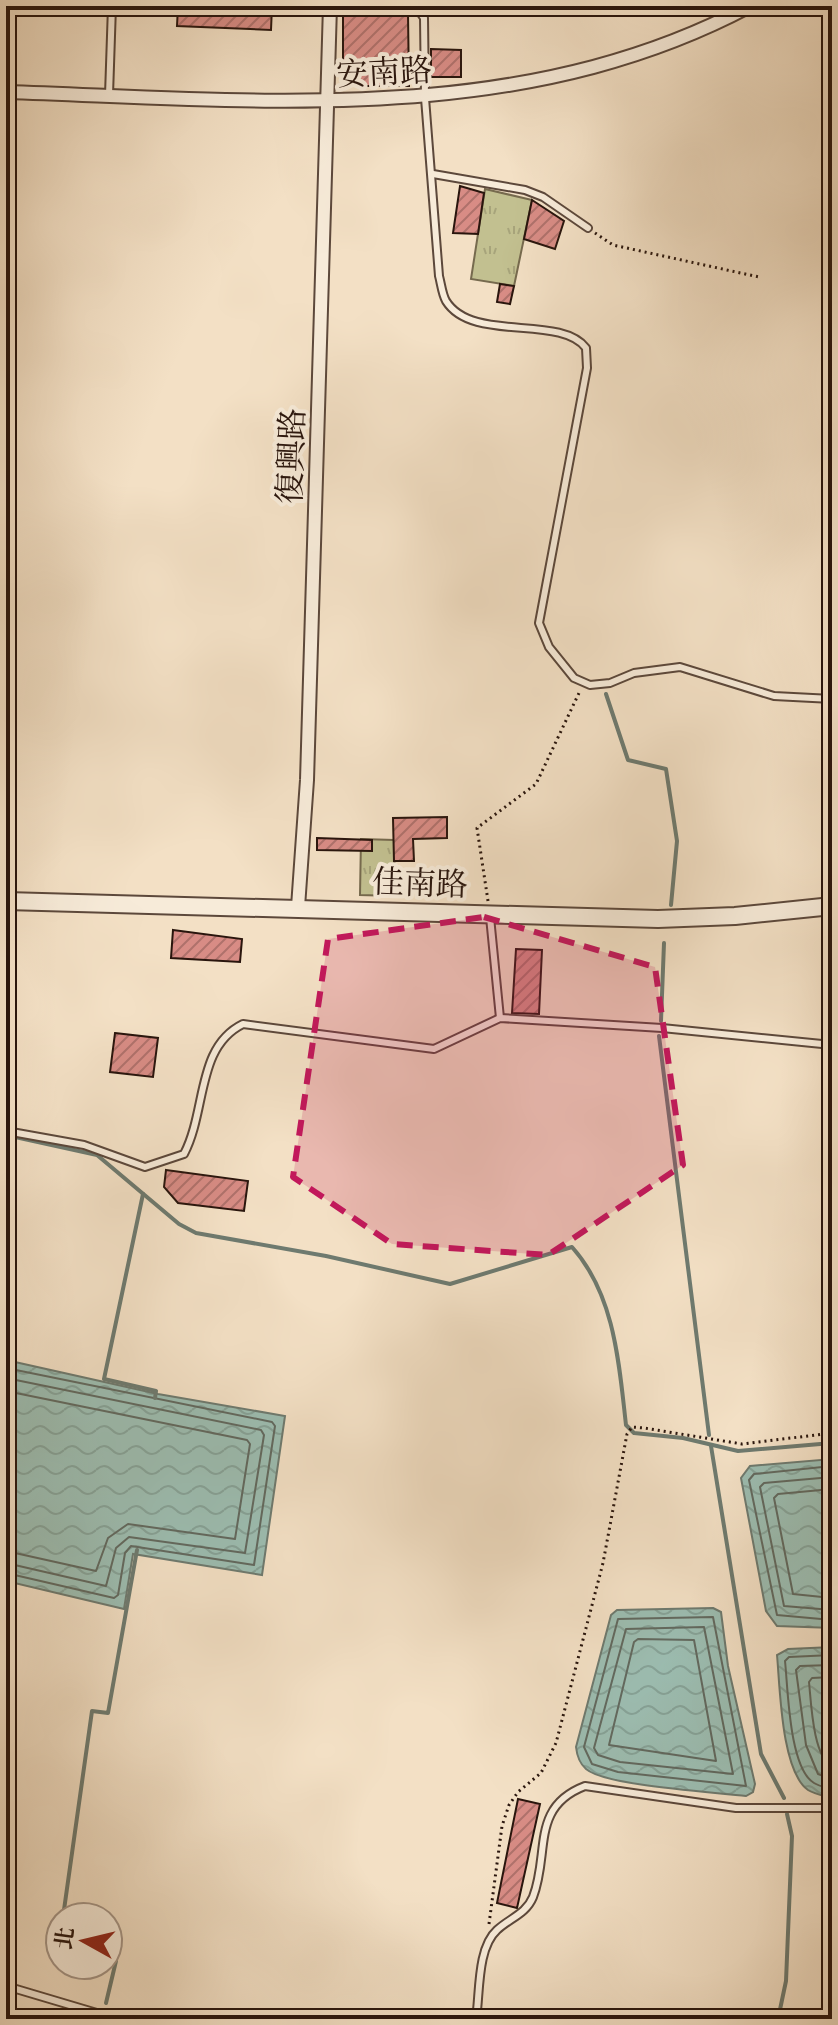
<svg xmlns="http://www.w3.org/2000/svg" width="838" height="2025" viewBox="0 0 838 2025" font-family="'EB Garamond','Noto Serif TC',serif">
  <defs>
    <pattern id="grass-tufts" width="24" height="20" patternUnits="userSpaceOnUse" patternTransform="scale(2)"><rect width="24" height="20" fill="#c2c090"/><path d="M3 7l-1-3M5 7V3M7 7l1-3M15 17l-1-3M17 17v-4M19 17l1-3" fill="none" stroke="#a7a47b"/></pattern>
    <pattern id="water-waves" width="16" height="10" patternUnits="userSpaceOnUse" patternTransform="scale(2)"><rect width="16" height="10" fill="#9cbdb1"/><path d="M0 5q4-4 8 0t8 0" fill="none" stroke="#86a297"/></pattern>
    <pattern id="building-hatch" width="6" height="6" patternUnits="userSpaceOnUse" patternTransform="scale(2)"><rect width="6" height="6" fill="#d88c85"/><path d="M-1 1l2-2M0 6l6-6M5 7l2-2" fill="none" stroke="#af716b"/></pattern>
  </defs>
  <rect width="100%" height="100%" fill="#f3e0c5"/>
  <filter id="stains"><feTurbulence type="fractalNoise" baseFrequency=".0025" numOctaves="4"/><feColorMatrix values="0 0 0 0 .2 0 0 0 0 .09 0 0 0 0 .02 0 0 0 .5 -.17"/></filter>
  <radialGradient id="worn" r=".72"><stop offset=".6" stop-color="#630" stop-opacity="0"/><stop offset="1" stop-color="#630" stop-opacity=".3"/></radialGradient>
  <g fill="url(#grass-tufts)" stroke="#766a4e" stroke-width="2">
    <polygon points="485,189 532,200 514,286 471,279"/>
    <polygon points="361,839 394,840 395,896 360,895"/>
  </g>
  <g fill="url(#water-waves)" stroke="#6e7a6f" stroke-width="2">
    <polygon points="6,1360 158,1394 285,1416 262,1575 133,1554 124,1609 6,1581"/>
    <polygon points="832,1459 832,1628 777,1626 766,1611 741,1478 750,1466"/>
    <path d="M713 1608 721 1612 728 1666 755 1784 753 1792 746 1796C714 1792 606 1786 586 1769 579 1763 577 1756 576 1747L611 1615 617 1610Z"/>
    <path d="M832 1647V1798C825 1796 814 1794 808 1790 781 1771 780 1686 777 1655L788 1649Z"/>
  </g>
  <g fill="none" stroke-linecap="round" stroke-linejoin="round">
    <g stroke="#62695f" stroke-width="2">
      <polyline points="6,1368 272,1422 275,1426 254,1565 131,1546 125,1553 118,1595 114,1598 6,1573"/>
      <polyline points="6,1378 261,1430 264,1435 245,1553 129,1537 116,1548 106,1586 6,1563"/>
      <polyline points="6,1391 247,1440 250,1444 235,1539 128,1524 108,1538 96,1571 6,1551"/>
      <polyline points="832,1466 754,1474 749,1480 777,1615 832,1620"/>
      <polyline points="832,1477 764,1483 760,1487 784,1606 832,1610"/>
      <polyline points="832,1489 778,1494 774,1498 793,1594 832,1598"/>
      <polygon points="713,1617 746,1786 618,1772 592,1764 584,1747 618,1619"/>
      <polygon points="704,1627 733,1774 620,1762 598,1755 594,1748 626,1629"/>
      <polygon points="638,1639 694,1640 716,1761 609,1745 634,1642"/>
      <path d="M832 1655 789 1657 785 1661C788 1688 789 1768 814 1783 819 1786 827 1788 832 1790"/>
      <polyline points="832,1665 800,1666 796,1670 806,1745 818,1774 832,1779"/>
      <path d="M832 1677 812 1678 809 1682C811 1701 813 1758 832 1766"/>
    </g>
    <g stroke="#6e7a6f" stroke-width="4">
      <polyline points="606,694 628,760 666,769 677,841 671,905"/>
      <polyline points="661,1021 664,943"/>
      <polyline points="659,1036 709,1435"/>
      <path d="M6 1135 97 1155 179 1224 196 1233 326 1256 450 1284 572 1247C615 1295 619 1364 626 1425L634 1433 683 1438 738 1451 832 1443"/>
      <polyline points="143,1194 104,1379 156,1391 155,1398"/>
      <polyline points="711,1446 761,1754 784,1798"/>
      <polyline points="63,1917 92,1711 108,1713 137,1550"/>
      <polyline points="60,1938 60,1943"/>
      <polyline points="106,2003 116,1961 108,1958"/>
      <polyline points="778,2019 786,1981 792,1836 787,1814"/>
    </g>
  </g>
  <g fill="url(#building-hatch)" stroke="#29150d" stroke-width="2">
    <polygon points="178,6 272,6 271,30 177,26"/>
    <polygon points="343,6 408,14 409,86 343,86"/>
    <polygon points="431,49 461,50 461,77 431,77"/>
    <polygon points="460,186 484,193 478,234 453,233"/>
    <polygon points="532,200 564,221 555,249 524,239"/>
    <polygon points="500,284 514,286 510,304 497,302"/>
    <polygon points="447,817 447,838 413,839 414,861 394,861 393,818"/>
    <polygon points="317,838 372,840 372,851 317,850"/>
    <polygon points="173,930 242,939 240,962 171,958"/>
    <polygon points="516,949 542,950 539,1014 512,1013"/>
    <polygon points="115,1033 158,1038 153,1077 110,1072"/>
    <polygon points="166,1170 248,1181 244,1211 178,1203 164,1187"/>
    <polygon points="518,1799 540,1804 517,1908 497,1903"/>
  </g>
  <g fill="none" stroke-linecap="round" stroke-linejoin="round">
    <g stroke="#5c483b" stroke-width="10">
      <g id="service">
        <path d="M409 6 417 8 424 18 425 98 439 276C441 283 442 294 446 301 472 343 560 314 586 348L587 368 539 623 549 647 574 678 590 685 610 683 634 673 680 667 774 696 832 699"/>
        <polyline points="109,95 112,6"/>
        <polyline points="433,174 525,190 543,197 588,228"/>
        <polyline points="490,917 500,1018"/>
        <path d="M6 1131 84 1145 145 1167 184 1154C207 1110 196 1047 243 1024L434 1049 500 1018 662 1028 832 1045"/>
        <polyline points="6,1986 117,2019"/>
        <path d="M476 2019C480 1993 477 1948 497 1930 510 1918 526 1914 533 1897 550 1853 530 1807 585 1786L736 1808H832"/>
      </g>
    </g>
    <g stroke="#5c483b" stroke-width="16">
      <g id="minor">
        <path d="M6 92C258 100 518 129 750 6"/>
        <polyline points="298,907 307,780 330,6"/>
      </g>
    </g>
    <g stroke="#5c483b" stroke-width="20">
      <polyline id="tertiary" points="6,901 658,919 735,916 832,906"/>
    </g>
    <g stroke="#29150d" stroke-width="3" stroke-dasharray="2 4" stroke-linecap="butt">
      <polyline points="595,233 613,245 759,277"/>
      <polyline points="488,901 477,828 536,784 579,693"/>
      <polyline points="489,1924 502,1826 509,1805 518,1792 541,1773 556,1743 603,1563 627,1434 632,1427 644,1428 742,1444 832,1433"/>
    </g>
    <use href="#service" stroke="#f7ebd9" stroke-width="6"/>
    <use href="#minor" stroke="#f7ebd9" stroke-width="12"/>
    <use href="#tertiary" stroke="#f7ebd9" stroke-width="16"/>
  </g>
  <path fill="#c2185b" fill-opacity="0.2" stroke="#c2185b" stroke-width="6" stroke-dasharray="16 10" stroke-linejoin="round" d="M484 917 655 967 683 1165 548 1255 392 1244 293 1177 328 939Z"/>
  <g text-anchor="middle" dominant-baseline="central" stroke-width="8" stroke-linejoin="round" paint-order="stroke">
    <g font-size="32" fill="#29150d" stroke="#f7ebd9">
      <text transform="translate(384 72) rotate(-3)">安南路</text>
      <text transform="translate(291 456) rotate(-88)">復興路</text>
      <text transform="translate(420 883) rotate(2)">佳南路</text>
    </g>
  </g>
  <rect width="838" height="2025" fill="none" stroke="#f3e0c5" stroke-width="32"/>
  <rect x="8" y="8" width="822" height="2009" fill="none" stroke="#29150d" stroke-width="4"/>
  <rect x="16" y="16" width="806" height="1993" fill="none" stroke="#29150d" stroke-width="2"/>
  <g transform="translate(84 1941) rotate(278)"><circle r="38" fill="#f7ebd9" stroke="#a59587" stroke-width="2"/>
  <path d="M0-6L14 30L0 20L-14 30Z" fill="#8f2418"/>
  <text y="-12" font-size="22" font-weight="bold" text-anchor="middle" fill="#29150d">北</text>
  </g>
  <rect width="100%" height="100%" filter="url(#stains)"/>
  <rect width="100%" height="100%" fill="url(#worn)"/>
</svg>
